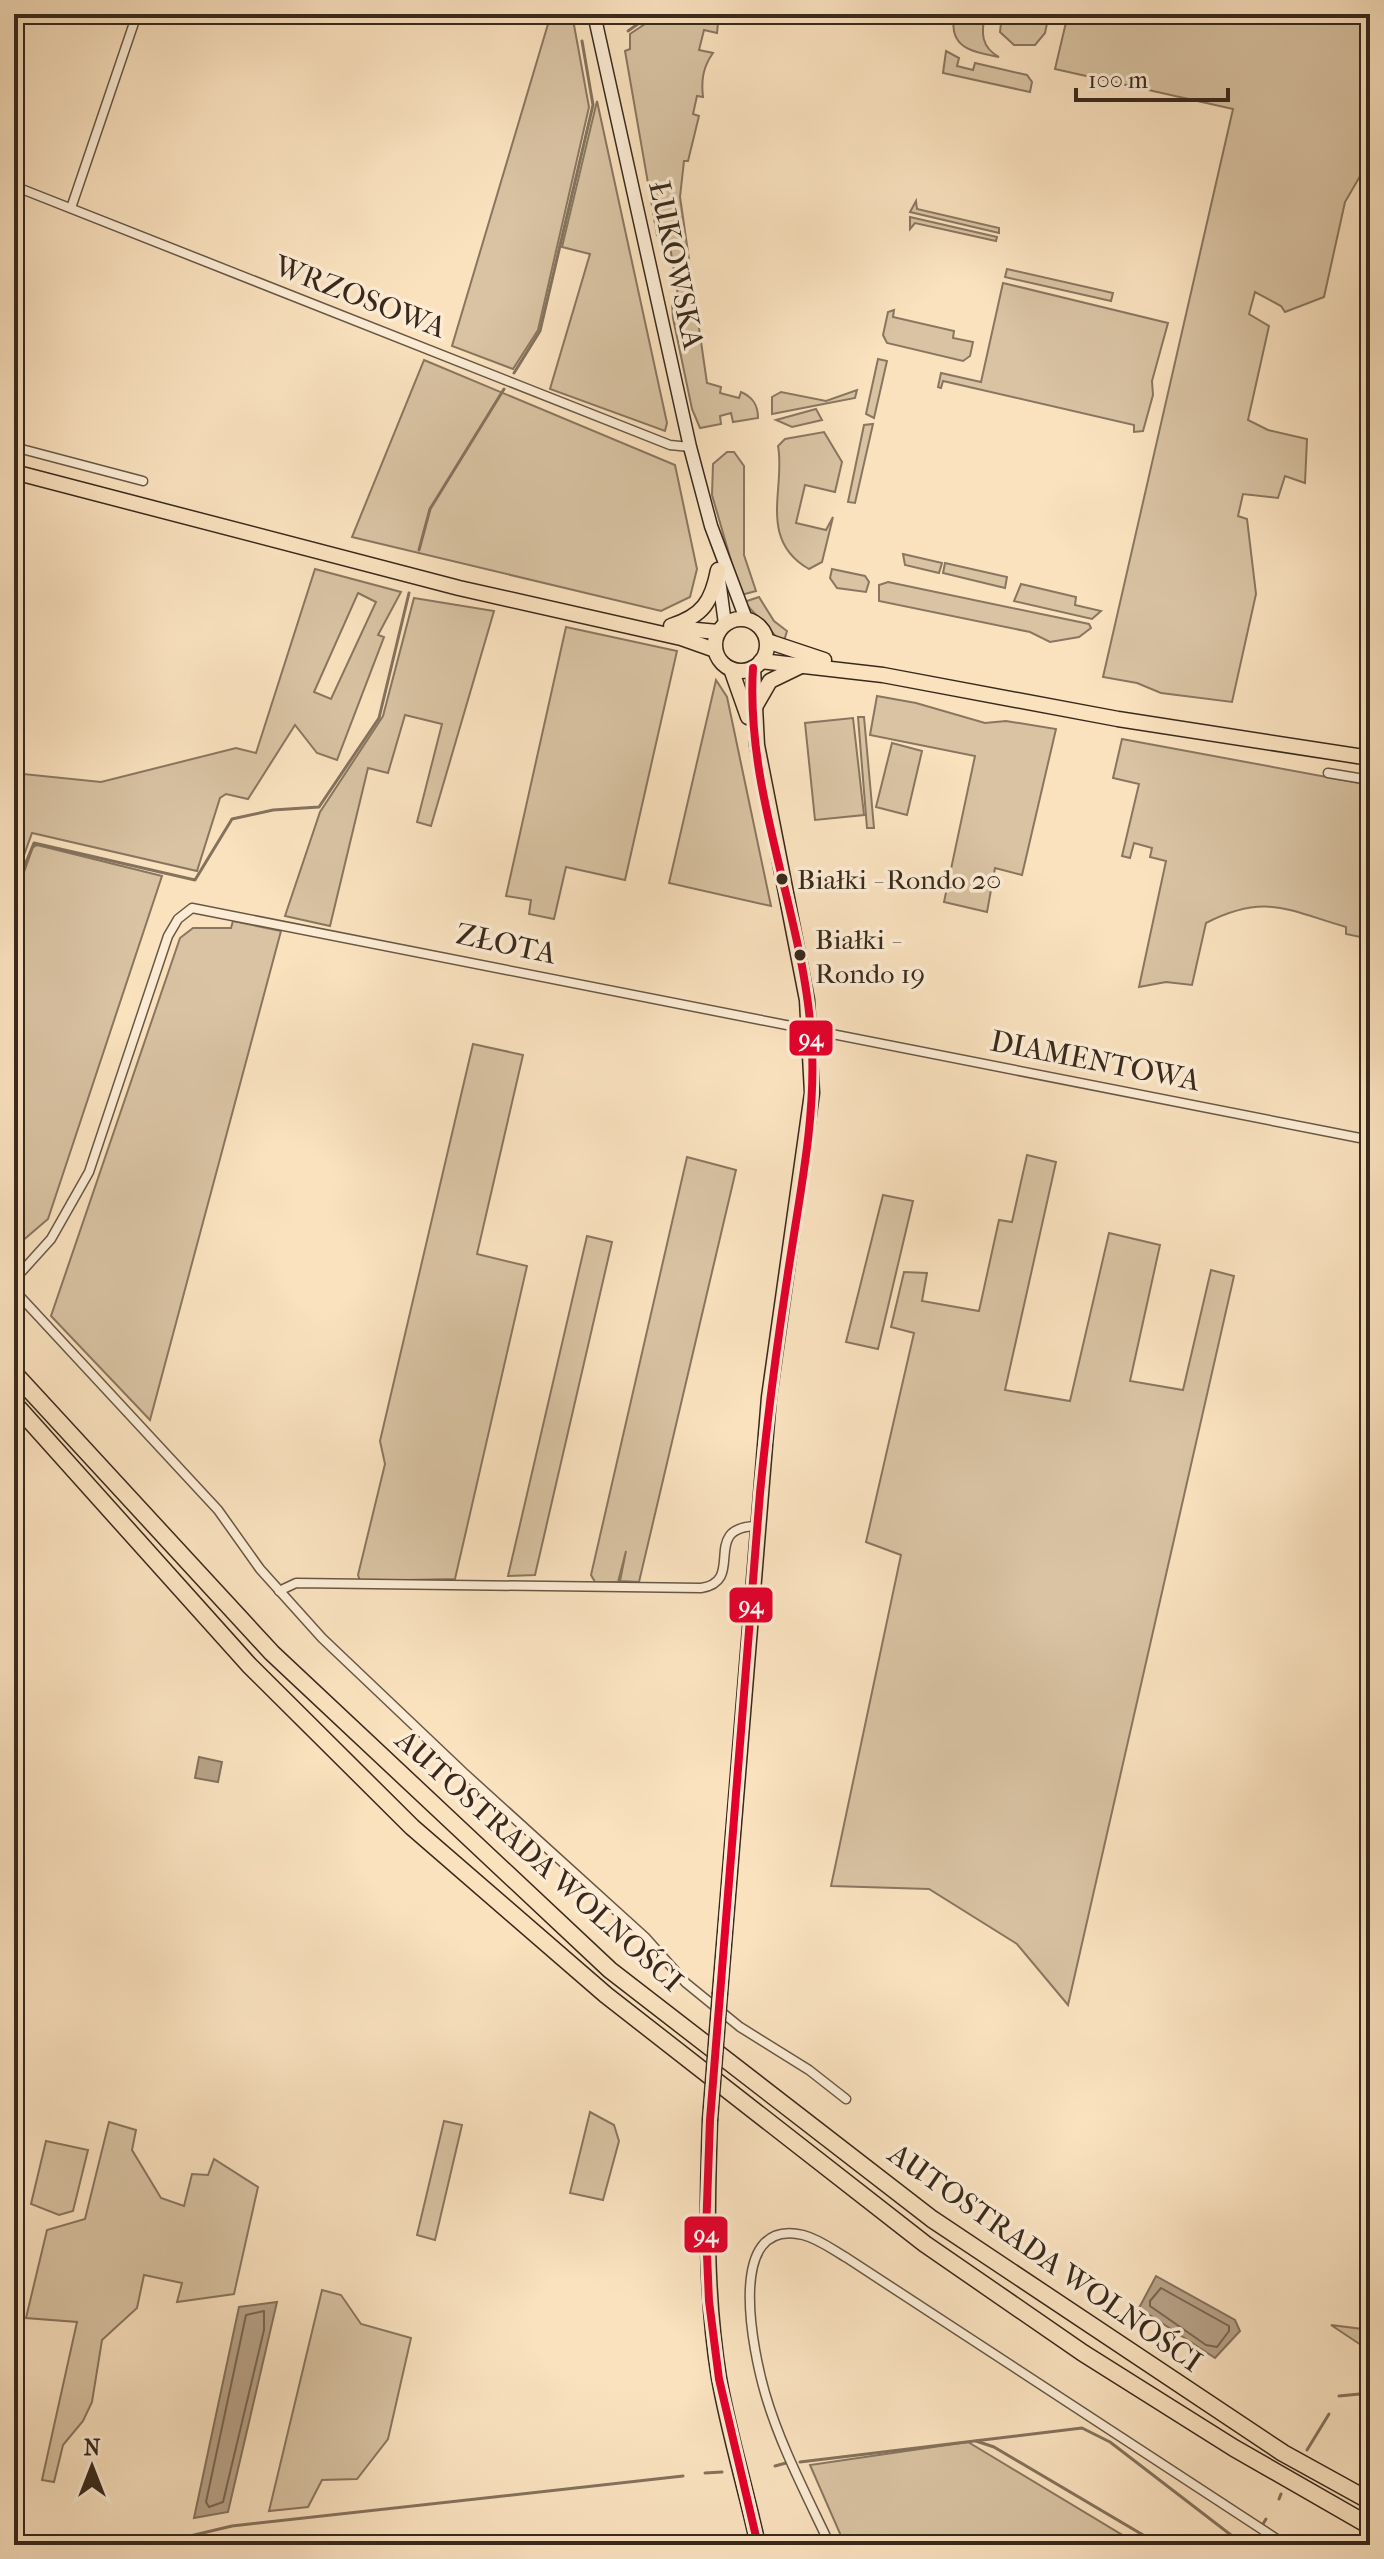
<svg xmlns="http://www.w3.org/2000/svg" width="1384" height="2559" viewBox="0 0 1384 2559" font-family="'IM FELL French Canon',serif">
  <rect width="100%" height="100%" fill="#fae2bf"/>
  <filter id="stains"><feTurbulence type="fractalNoise" baseFrequency=".0025" numOctaves="4"/><feColorMatrix values="0 0 0 0 .2 0 0 0 0 .09 0 0 0 0 .02 0 0 0 .5 -.17"/></filter>
  <radialGradient id="worn" r=".72"><stop offset=".6" stop-color="#630" stop-opacity="0"/><stop offset="1" stop-color="#630" stop-opacity=".3"/></radialGradient>
  <g fill="#d9c3a3" stroke="#897660" stroke-width="2" fill-rule="evenodd">
    <polygon points="551,14 572,14 589,107 538,330 513,369 452,346"/>
    <path d="M660 14H719L717 33 704 30 699 50 713 53C703 67 701 80 703 97L697 96 693 114 699 116 688 161H684L680 197 707 383 721 387 720 393 739 398 741 392C753 397 758 405 758 418L733 422 731 413 720 416 721 424 700 428 692 409 673 318 672 303 679 301 668 234 657 235 625 51 630 49V34Z"/>
    <path d="M969 14H985C981 33 981 47 999 57 974 52 949 49 954 17L968 20Z"/>
    <polygon points="1002,14 1049,14 1045,33 1035,45 1014,45 1000,32"/>
    <polygon points="1068,14 1370,14 1370,159 1345,202 1324,297 1285,312 1281,306 1255,292 1249,314 1269,326 1248,420 1268,430 1307,439 1305,483 1285,476 1278,498 1243,494 1238,516 1247,519 1256,594 1232,702 1161,693 1137,683 1103,677 1233,109 1055,69"/>
    <polygon points="946,51 959,58 957,66 973,70 975,63 1027,75 1032,82 1030,92 943,73"/>
    <polygon points="597,101 667,423 665,431 550,389 590,254 562,247"/>
    <polygon points="916,201 917,209 999,228 999,233 910,212"/>
    <polygon points="910,217 997,237 996,241 915,223 910,229"/>
    <polygon points="1007,269 1113,293 1111,301 1005,277"/>
    <polygon points="1003,283 1168,323 1152,381 1153,395 1143,431 1134,432 1134,425 943,381 941,388 938,387 941,373 981,382"/>
    <polygon points="894,310 893,317 954,331 953,338 973,342 970,356 963,361 887,343 883,335 888,312"/>
    <polygon points="878,359 887,361 874,418 866,414"/>
    <polygon points="424,360 675,465 697,569 690,597 661,611 352,537"/>
    <polygon points="857,390 855,398 772,414 772,397 781,392 826,401"/>
    <polygon points="816,409 822,420 792,427 776,420"/>
    <polygon points="873,424 855,503 848,502 864,425"/>
    <path d="M824 432 842 462 835 492 805 485 796 523 826 530 833 517 822 562 809 569C757 539 786 487 778 446L785 439Z"/>
    <polygon points="727,452 734,452 744,466 744,555 756,591 741,595 712,495 713,464"/>
    <polygon points="903,554 942,563 939,573 905,565"/>
    <polygon points="945,563 1007,577 1005,588 943,573"/>
    <path d="M315 569 401 592 378 635 384 637 337 760 317 753 295 725 248 799 226 794 220 798 197 871 32 833 14 883V773L101 782 236 748 256 753ZM358 593 376 602 331 699 314 692Z"/>
    <polygon points="832,569 865,576 869,582 866,592 837,588 830,578"/>
    <polygon points="888,582 1089,624 1091,628 1079,637 1050,642 1030,632 879,601 879,585"/>
    <polygon points="1021,584 1076,597 1075,605 1101,611 1092,619 1014,601"/>
    <polygon points="759,597 774,621 787,631 783,644 744,602"/>
    <polygon points="414,598 494,611 431,826 417,822 442,724 405,715 388,773 368,768 330,926 285,916 320,812 383,716"/>
    <polygon points="566,627 677,651 625,880 566,867 554,919 529,914 531,900 506,896"/>
    <polygon points="716,680 727,697 771,906 669,883"/>
    <polygon points="877,696 916,703 985,723 1006,721 1056,729 1022,875 995,868 987,912 944,902 975,756 870,735"/>
    <polygon points="858,717 864,717 874,828 867,828"/>
    <polygon points="853,718 864,815 815,820 805,723"/>
    <path d="M1122 739 1370 785V939L1346 934V927C1287 910 1265 893 1206 923L1192 985 1166 982 1139 987 1166 861 1150 857 1152 848 1134 843 1130 858 1122 856 1139 784 1113 778Z"/>
    <polygon points="892,743 922,751 907,815 876,807"/>
    <polygon points="37,845 162,876 48,1219 14,1248 14,900 33,847"/>
    <polygon points="233,921 281,931 150,1420 51,1316 180,938 193,928 231,928"/>
    <polygon points="473,1044 523,1055 477,1254 527,1266 455,1579 360,1581 358,1575 385,1464 380,1441"/>
    <polygon points="1027,1155 1056,1162 1005,1390 1070,1401 1109,1233 1160,1245 1130,1381 1183,1390 1211,1270 1234,1276 1068,2005 1017,1944 929,1889 831,1886 901,1555 866,1542 914,1333 891,1327 904,1272 927,1273 922,1301 979,1311 999,1220 1012,1222"/>
    <polygon points="687,1157 736,1170 639,1582 620,1581 626,1551 618,1582 595,1582 591,1575"/>
    <polygon points="883,1195 913,1201 878,1349 846,1342"/>
    <polygon points="587,1236 612,1242 535,1575 508,1576"/>
    <polygon points="590,2112 614,2125 619,2141 603,2200 570,2193"/>
    <polygon points="444,2121 462,2125 435,2240 417,2235"/>
    <polygon points="109,2122 136,2130 132,2150 161,2198 184,2206 192,2174 208,2175 214,2159 258,2187 234,2294 177,2302 182,2283 144,2275 137,2308 102,2340 92,2402 83,2421 63,2445 54,2482 42,2480 77,2322 26,2318 47,2230 85,2219"/>
    <polygon points="46,2141 88,2150 73,2211 59,2215 31,2204"/>
    <polygon points="322,2290 341,2295 361,2324 411,2338 388,2439 357,2479 322,2480 308,2507 269,2511"/>
    <polygon points="1331,2325 1370,2330 1370,2351"/>
    <polygon points="968,2442 1139,2545 845,2545 810,2465"/>
  </g>
  <g fill="#b8a388" stroke="#85725d" stroke-width="2">
    <polygon points="199,1757 222,1762 218,1782 195,1778"/>
    <polygon points="1156,2276 1235,2320 1240,2331 1215,2358 1139,2308"/>
    <polygon points="277,2302 228,2512 194,2518 239,2307"/>
  </g>
  <g fill="none" stroke-linecap="round" stroke-linejoin="round">
    <g stroke="#786652" stroke-width="2">
      <polygon points="1161,2288 1229,2326 1229,2331 1217,2347 1206,2345 1150,2306 1150,2301"/>
      <polygon points="264,2311 264,2330 223,2502 209,2507 206,2502 246,2315"/>
    </g>
    <g stroke="#85725d" stroke-width="3">
      <polyline points="628,31 652,14"/>
      <polyline points="514,373 540,331 593,105 582,41"/>
      <polyline points="419,550 430,509 504,389"/>
      <polyline points="14,891 34,843 195,880 232,819 273,810 319,807 379,718 409,593"/>
      <polyline points="1339,2396 1370,2393"/>
      <polyline points="976,2441 994,2447 1160,2545"/>
      <polyline points="1307,2450 1329,2414"/>
      <polyline points="800,2462 1082,2428 1110,2442 1244,2545"/>
      <polyline points="775,2466 786,2463"/>
      <polyline points="705,2473 722,2472"/>
      <polyline points="1279,2499 1281,2494"/>
      <polyline points="1263,2524 1266,2519"/>
      <polyline points="152,2545 232,2526 683,2476"/>
      <polyline points="1249,2545 1254,2539"/>
    </g>
    <g stroke="#695745" stroke-width="11">
      <g id="street">
        <polyline points="14,186 670,445 690,447"/>
        <polyline points="71,208 137,14"/>
        <polyline points="14,447 143,481"/>
        <polyline points="1328,773 1370,780"/>
        <polyline points="14,1280 51,1239 89,1172 168,936 178,919 192,908 1370,1140"/>
        <polyline points="14,1290 218,1510 260,1569 322,1638 463,1772 645,1937 686,1983 740,2027 809,2070 846,2099"/>
        <path d="M279 1591 296 1583 701 1588C747 1581 699 1527 757 1526"/>
        <path d="M830 2545C807 2496 780 2445 765 2393 754 2355 723 2216 803 2235 819 2239 833 2250 847 2258L1286 2545"/>
      </g>
    </g>
    <g stroke="#39291c" stroke-width="15">
      <g id="secondary">
        <polyline points="594,14 690,447 711,526 746,619"/>
        <polyline points="718,572 725,624"/>
      </g>
    </g>
    <g stroke="#39291c" stroke-width="17">
      <g id="primary">
        <polyline points="14,472 459,588 681,638 715,650"/>
        <circle cx="741" cy="645" r="26"/>
        <path d="M671 626C703 616 712 601 718 570"/>
        <polyline points="674,628 718,632"/>
        <polyline points="767,641 824,660"/>
        <polyline points="761,661 883,675 1118,719 1370,758"/>
        <polyline points="731,669 748,717"/>
        <polyline points="755,707 770,681 803,665"/>
        <polyline points="720,1993 769,1397 812,1093 807,1000 757,745 753,668"/>
        <path d="M710 2120C707 2207 705 2291 719 2378 729 2434 746 2489 758 2545"/>
      </g>
    </g>
    <g stroke="#39291c" stroke-width="19">
      <g id="highway">
        <polyline points="14,1373 272,1653 610,1970 932,2219 1283,2453 1370,2501"/>
        <polyline points="14,1403 249,1665 412,1827 606,1995 925,2244 1083,2353 1234,2448 1370,2526"/>
      </g>
    </g>
    <use href="#street" stroke="#fcecd5" stroke-width="8"/>
    <use href="#secondary" stroke="#fcecd5" stroke-width="12"/>
    <use href="#primary" stroke="#fae2bf" stroke-width="14"/>
    <use href="#highway" stroke="#fae2bf" stroke-width="16"/>
    <g stroke="#39291c" stroke-width="17" stroke-linecap="butt">
      <polyline id="primary-bridge" points="710,2120 720,1993"/>
    </g>
    <use href="#primary-bridge" stroke="#fae2bf" stroke-width="14"/>
    <g stroke="#fcecd5" stroke-width="14">
      <path id="bus-1" d="M753 668C745 798 807 921 812 1049 815 1116 802 1182 792 1247 779 1329 768 1410 760 1493L710 2120 706 2232 709 2301 719 2379 758 2545"/>
    </g>
    <use href="#bus-1" stroke="#e4002b" stroke-width="8"/>
  </g>
  <g fill="#39291c" stroke="#fcecd5" stroke-width="3">
    <circle cx="782" cy="879" r="7"/>
    <circle cx="800" cy="955" r="7"/>
  </g>
  <g text-anchor="middle" dominant-baseline="central" stroke-width="7" stroke-linejoin="round" paint-order="stroke">
    <g font-size="28" fill="#39291c" stroke="#fcecd5" text-anchor="start">
      <text x="797" y="879">Białki - Rondo 20</text>
      <text x="815" y="939">Białki -<tspan x="815" dy="34">Rondo 19</tspan></text>
    </g>
    <g font-size="30" fill="#39291c" stroke="#fcecd5">
      <text transform="translate(676 265) rotate(78)">ŁUKOWSKA</text>
      <text transform="translate(360 297) rotate(21)">WRZOSOWA</text>
      <text transform="translate(506 944) rotate(12)">ZŁOTA</text>
      <text transform="translate(1095 1061) rotate(11)">DIAMENTOWA</text>
      <text transform="translate(539 1861) rotate(42)">AUTOSTRADA WOLNOŚCI</text>
      <text transform="translate(1045 2258) rotate(35)">AUTOSTRADA WOLNOŚCI</text>
    </g>
  </g>
  <g stroke="#fcecd5" stroke-width="3">
    <rect x="788" y="1019" width="46" height="38" rx="8" fill="#e4002b"/>
    <rect x="728" y="1586" width="46" height="38" rx="8" fill="#e4002b"/>
    <rect x="683" y="2215" width="46" height="39" rx="8" fill="#e4002b"/>
  </g>
  <g font-size="22" text-anchor="middle" font-weight="bold" fill="#fff">
    <text x="811" y="1046">94</text>
    <text x="751" y="1613">94</text>
    <text x="706" y="2242">94</text>
  </g>
  <rect width="1384" height="2559" fill="none" stroke="#fae2bf" stroke-width="48"/>
  <rect x="16" y="16" width="1352" height="2527" fill="none" stroke="#39291c" stroke-width="4"/>
  <rect x="24" y="24" width="1336" height="2511" fill="none" stroke="#39291c" stroke-width="2"/>
  <g transform="translate(92 2467)" stroke="#fcecd5" stroke-width="6" paint-order="stroke">
  <path d="M0-6L14 30L0 20L-14 30Z" fill="#39291c"/>
  <text y="-12" font-size="22" font-weight="bold" text-anchor="middle" fill="#39291c">N</text>
  </g>
  <path d="M1076 88v12h152v-12" fill="none" stroke="#39291c" stroke-width="4"/>
  <text x="1088" y="88" font-size="24" fill="#39291c" stroke="#fcecd5" stroke-width="6" paint-order="stroke">100 m</text>
  <rect width="100%" height="100%" filter="url(#stains)"/>
  <rect width="100%" height="100%" fill="url(#worn)"/>
</svg>
